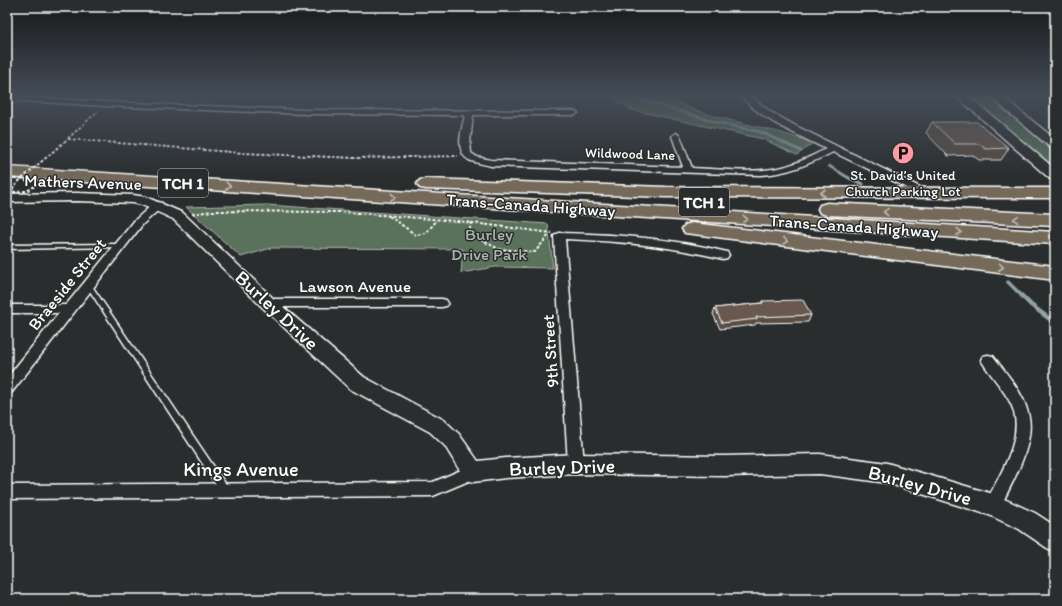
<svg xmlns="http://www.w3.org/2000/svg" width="1062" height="606" viewBox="0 0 1062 606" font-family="Itim,sans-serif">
  <rect width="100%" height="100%" fill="#2a2d2e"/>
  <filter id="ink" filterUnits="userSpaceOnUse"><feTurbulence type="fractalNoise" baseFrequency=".025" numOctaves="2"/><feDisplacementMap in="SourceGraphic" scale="8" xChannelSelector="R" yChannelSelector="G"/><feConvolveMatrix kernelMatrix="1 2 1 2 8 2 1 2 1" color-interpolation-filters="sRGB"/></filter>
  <g filter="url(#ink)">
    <g fill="#5a715c" stroke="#acb8ae">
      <polygon points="607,95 654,95 710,115 782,133 813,143 797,155 763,139 632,110"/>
      <polygon points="965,95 988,95 1055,149 1055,171"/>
      <polygon points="267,205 548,224 553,268 495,267 461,273 463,249 271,248 241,257 186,207"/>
    </g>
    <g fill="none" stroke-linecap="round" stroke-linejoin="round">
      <g stroke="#92a1a7" stroke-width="3">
        <polyline points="626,95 716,122 761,132 801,151"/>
        <polyline points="829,166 849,178 863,184"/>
      </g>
      <polyline stroke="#92a1a7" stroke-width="3.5" points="1008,282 1023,297"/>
      <polyline stroke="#92a1a7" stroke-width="4.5" points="1022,296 1031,305 1055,323"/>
      <g stroke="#fff" stroke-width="3">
        <g id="lane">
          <polygon points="119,244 121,245 122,246 121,247 7,249 7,245"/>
          <polygon points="88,282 90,283 227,486 228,489 227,492 224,493 221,492 86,285 85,284"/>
        </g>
      </g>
      <g stroke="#fff" stroke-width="3">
        <g id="street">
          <path d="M740 95H749L769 111 794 125 926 190 928 192 926 194H920L833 152C809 164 787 174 760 175L491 166C484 164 476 163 469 160 454 152 462 128 465 115L307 114 105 106 7 100V96L105 102 307 110 574 111 578 113 574 115H473L470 142 471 153 477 157 491 160 683 167 672 136 676 133 680 136 692 168C722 169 754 174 783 167 798 163 812 156 826 149 797 134 761 120 740 95Z"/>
          <polygon points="158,202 162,203 163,205 162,207 143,224 12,392 7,394 7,378 59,313 7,313 7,305 66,305 135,220 154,203"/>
          <path d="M559 233C615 234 672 238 727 252L729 255 727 258 723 259C671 246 618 241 565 239L584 464 581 469 576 471 571 469 568 464 554 236Z"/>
          <polygon points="268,299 442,299 446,300 448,303 446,306 442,307 268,307 264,306 262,303 264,300"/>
          <path d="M988 355 993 356C1006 373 1023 392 1028 413 1037 442 1011 484 999 510L993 513 987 510 985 505C998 476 1027 437 1011 404 1003 388 990 375 981 360L983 356Z"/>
          <polygon points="473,465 478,467 481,472 478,477 433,496 7,499 7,485 433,482"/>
        </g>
      </g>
      <g stroke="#fff" stroke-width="3">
        <g id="secondary">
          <polygon points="955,95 967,95 1055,169 1055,180 1050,179"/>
          <polygon points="988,95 1000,95 1055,139 1055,149 1051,148"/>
          <polygon points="77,193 133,195 146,197 183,213 274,299 364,377 444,420 459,434 478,461 506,458 576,454 724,456 820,454 887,463 993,494 1035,513 1055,526 1055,552 1047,548 1019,529 989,515 887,483 820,474 724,476 576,474 506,478 473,482 465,479 445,446 430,432 350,389 262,307 173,219 142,205 133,203 77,201 7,202 7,194"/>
        </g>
      </g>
      <g stroke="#fff" stroke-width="3">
        <g id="highway">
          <polygon points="7,167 1055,232 1055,244 7,177"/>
          <polygon points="426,179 666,187 1055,188 1055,198 666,197 426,189 420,188 417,184 420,180"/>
          <polygon points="827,203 1055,214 1055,226 827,215 820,213 818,209 820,205"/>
          <polygon points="692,223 1055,266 1055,280 685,233 682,229 685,225"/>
        </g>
      </g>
      <g stroke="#fff" stroke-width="2" stroke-dasharray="3 2" stroke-linecap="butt">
        <polyline points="68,139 243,153 355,158 458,156"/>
        <polyline points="64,142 98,111"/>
        <polyline points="192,214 212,211 343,212 457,221 552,233"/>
        <polyline points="389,216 416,235 426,233 437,220"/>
        <polyline points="471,222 469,234 499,249 535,252 548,236"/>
      </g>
      <use href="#lane" fill="#2a2d2e" fill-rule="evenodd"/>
      <use href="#street" fill="#2a2d2e" fill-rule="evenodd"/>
      <use href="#secondary" fill="#2a2d2e" fill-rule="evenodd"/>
      <use href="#highway" fill="#746a5a" fill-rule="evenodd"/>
      <polyline stroke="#fff" stroke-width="2" stroke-dasharray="3 2" stroke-linecap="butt" points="25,181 38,181 38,184 27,191 14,192 12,190 18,182 64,142"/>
    </g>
    <g fill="#594d43" stroke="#fff">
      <polygon points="932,122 1009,148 1001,160 979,160 972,155 948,156 926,133"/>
      <polygon points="762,301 811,315 808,322 756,323 755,325 720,329 713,314 715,308 762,303"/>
    </g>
    <g fill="#67594e" stroke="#fff">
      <polygon points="932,122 977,122 1009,148 986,149 979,144 955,144"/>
      <polygon points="803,300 811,315 756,317 757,319 722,323 715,308 763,303 762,301"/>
    </g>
    <defs><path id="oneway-chevron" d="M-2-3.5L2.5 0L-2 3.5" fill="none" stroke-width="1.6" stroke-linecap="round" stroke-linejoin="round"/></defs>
    <g stroke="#c0bcb5">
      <use href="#oneway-chevron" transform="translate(228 186) rotate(4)"/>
      <use href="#oneway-chevron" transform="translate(823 193) rotate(180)"/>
      <use href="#oneway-chevron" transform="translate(393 197) rotate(4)"/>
      <use href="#oneway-chevron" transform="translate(886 212) rotate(-177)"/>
      <use href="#oneway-chevron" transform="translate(745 219) rotate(4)"/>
      <use href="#oneway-chevron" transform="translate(1016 219) rotate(-177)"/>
      <use href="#oneway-chevron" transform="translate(959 232) rotate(4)"/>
      <use href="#oneway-chevron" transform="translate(785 241) rotate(7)"/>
      <use href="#oneway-chevron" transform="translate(1001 267) rotate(7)"/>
    </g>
  </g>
  <linearGradient id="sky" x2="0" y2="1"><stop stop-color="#171919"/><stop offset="0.53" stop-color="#444c57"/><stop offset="1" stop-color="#444c57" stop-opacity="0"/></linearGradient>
  <rect width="1062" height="180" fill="url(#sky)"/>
  <defs>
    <g id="parking-disc" transform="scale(1.15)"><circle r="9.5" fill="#ff9aa2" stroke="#2a2d2e"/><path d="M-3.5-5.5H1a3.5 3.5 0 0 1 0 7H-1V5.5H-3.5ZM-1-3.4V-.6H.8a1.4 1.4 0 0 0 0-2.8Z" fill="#111"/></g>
  </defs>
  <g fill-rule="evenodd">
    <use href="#parking-disc" x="903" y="153"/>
  </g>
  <g text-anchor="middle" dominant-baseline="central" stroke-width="3" stroke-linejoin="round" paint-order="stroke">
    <g font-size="14" fill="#fff" stroke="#2a2d2e">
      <text transform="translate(630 154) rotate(2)">Wildwood Lane</text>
    </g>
    <g font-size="14" fill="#fff" stroke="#2a2d2e">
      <text x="903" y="175">St. David’s United<tspan x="903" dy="16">Church Parking Lot</tspan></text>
    </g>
    <g fill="#2a2d2e" stroke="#bfc0c0" stroke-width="1">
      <rect x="158" y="169" width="50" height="28" rx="3"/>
      <rect x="679" y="188" width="50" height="28" rx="3"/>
    </g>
    <g font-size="16" font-weight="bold" fill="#fff">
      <text x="183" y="183">TCH 1</text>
      <text x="704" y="202">TCH 1</text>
    </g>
    <g font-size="17" fill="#fff" stroke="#2a2d2e">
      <text transform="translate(83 182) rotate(2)">Mathers Avenue</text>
      <text transform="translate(531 205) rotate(4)">Trans-Canada Highway</text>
      <text transform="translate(854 226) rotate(4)">Trans-Canada Highway</text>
      <text transform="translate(67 284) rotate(-51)">Braeside Street</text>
      <text x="355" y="286">Lawson Avenue</text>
      <text transform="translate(550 351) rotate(-94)">9th Street</text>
    </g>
    <g font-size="17" fill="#acb8ae" stroke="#2a2d2e">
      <text x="489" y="234">Burley<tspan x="489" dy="20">Drive Park</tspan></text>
    </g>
    <g font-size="20" fill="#fff" stroke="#2a2d2e">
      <text transform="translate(277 310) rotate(43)">Burley Drive</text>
      <text transform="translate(562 467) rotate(-2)">Burley Drive</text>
      <text x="241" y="469">Kings Avenue</text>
      <text transform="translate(920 485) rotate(15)">Burley Drive</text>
    </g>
  </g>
  <rect width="1062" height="606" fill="none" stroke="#2a2d2e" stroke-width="24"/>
  <rect x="12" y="12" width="1038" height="582" fill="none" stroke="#fff" stroke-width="1.5" filter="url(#ink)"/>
</svg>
